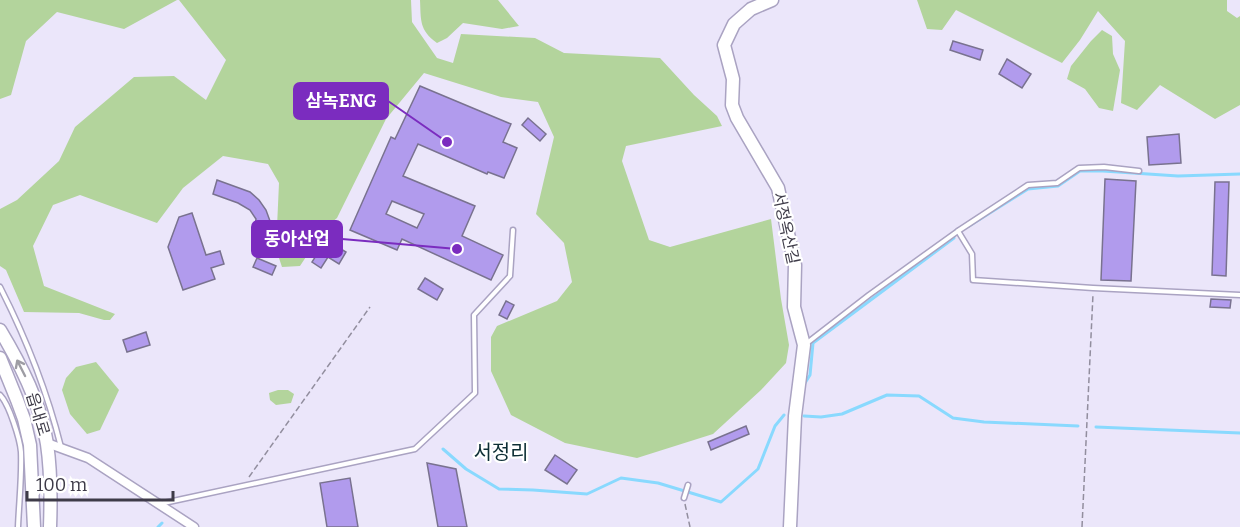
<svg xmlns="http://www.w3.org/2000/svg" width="1240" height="527" viewBox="0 0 1240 527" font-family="Bitter,'Noto Sans KR',serif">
  <rect width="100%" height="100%" fill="#ebe6fa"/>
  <g fill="#b3d49c">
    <polygon points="0,0 177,0 124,29 57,12 26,41 11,95 0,99"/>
    <polygon points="179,0 411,0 412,22 437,58 453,63 461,34 535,38 564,53 660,58 694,95 717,116 722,126 626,146 622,161 649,240 670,247 771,219 781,299 789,345 786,363 761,390 713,434 637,458 565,443 511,415 491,371 491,337 497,326 557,301 572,282 564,243 536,214 554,137 538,102 501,97 424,73 386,119 337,218 325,228 300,266 282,267 276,249 279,183 268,164 223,156 183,188 157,223 80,195 53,205 33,246 44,286 115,314 110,320 104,320 79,313 24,312 6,270 0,266 0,209 17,200 59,161 75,127 134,77 174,76 206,100 226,60"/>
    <path d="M420 0H498L519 26 502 29 463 23 447 38 437 43C419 30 421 20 420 0Z"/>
    <polygon points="917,0 1227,0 1227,11 1237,18 1240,16 1240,105 1215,119 1160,85 1137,110 1121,103 1125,41 1098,11 1080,40 1062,63 956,10 942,30 927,29"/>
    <polygon points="1102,30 1112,36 1113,54 1120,70 1113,111 1099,108 1085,89 1067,79 1071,66 1091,41"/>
    <polygon points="96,362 119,390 100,430 87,434 70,414 62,390 66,378 76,367"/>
    <polygon points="278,390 288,390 294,394 291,403 276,405 270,400 269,393"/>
  </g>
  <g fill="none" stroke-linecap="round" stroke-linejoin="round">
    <g stroke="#89d9fe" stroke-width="3">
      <polyline points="969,226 1028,189 1058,186 1080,171 1103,171 1178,176 1240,174"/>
      <polyline points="805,383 810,375 813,343 954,238"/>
      <polyline points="804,416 821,417 842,414 887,395 919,396 953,418 984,422 1078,426"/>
      <polyline points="1096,427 1240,433"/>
      <polyline points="443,449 466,469 499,489 533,490 587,494 621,478 658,483 721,502 758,469 775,426 784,415"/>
      <polyline points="158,527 162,523"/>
    </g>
  </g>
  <g fill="#b19bed" stroke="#79728f" stroke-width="1.5" fill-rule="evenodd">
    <polygon points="953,41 983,50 980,60 950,50"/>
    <polygon points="1007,59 1031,74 1022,88 999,74"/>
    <path d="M420 86 511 124 503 142 517 148 504 178 488 172 487 174 418 144 403 176 475 206 462 236 503 255 491 280 402 239 397 250 350 230 391 137 395 139ZM392 201 424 214 417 228 386 214Z"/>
    <polygon points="528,118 546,134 540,141 522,125"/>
    <polygon points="1179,134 1181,163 1149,165 1147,137"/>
    <polygon points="1105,179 1136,181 1131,281 1101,280"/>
    <polygon points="217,180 250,192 259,200 266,210 270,221 266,247 252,245 256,219 250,210 238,203 213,194"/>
    <polygon points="1215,182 1229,182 1226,276 1212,275"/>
    <polygon points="192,213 206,255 220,251 224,264 211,268 215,279 183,290 168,247 179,217"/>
    <polygon points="326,240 346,252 339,264 328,257 321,268 312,262"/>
    <polygon points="257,258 276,266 272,275 253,267"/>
    <polygon points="425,278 443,289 437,300 418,289"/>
    <polygon points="1211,299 1231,300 1230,308 1210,307"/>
    <polygon points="506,301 514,305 507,319 499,315"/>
    <polygon points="146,332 150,345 127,352 123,340"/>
    <polygon points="746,426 749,434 711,450 708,442"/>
    <polygon points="555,455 577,470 567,484 545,470"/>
    <polygon points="427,463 456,469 467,527 438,527"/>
    <polygon points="350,478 358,527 327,527 320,483"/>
  </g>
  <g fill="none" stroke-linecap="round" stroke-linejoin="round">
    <g stroke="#aaa3c2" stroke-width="7">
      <g id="lane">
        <polyline points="958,231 972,254 973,280 1093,288 1240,295"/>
        <path d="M0 287C26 338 47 391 61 447"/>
        <polyline points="807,343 869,295 958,231 1028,185 1057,183 1079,168 1104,167 1139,171"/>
        <path d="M0 395C9 404 20 439 21 452 22 476 19 502 18 527"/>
        <polyline points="684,498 688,485"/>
        <polyline points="159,504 415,449 475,393 474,315 510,276 513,230"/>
      </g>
    </g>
    <g stroke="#aaa3c2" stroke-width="11">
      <polyline id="street" points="47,443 88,458 194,527"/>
    </g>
    <g stroke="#aaa3c2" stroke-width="15">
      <g id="secondary">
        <polyline points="772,0 751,9 734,24 724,45 733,79 732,105 737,118 778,188 795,265 794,307 804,345 795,416 790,527"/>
        <path d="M0 330C21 365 41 404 47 444 51 471 51 500 50 527"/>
        <polyline points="0,358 17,400 24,419 30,445 34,527"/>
      </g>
    </g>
    <g stroke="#928e9e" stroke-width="1.5" stroke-dasharray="6 3" stroke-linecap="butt">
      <polyline points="249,477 370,307"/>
      <polyline points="685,504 690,527"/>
      <polyline points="1082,527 1093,294"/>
    </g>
    <use href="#lane" stroke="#fff" stroke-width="4"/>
    <use href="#street" stroke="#fff" stroke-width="8"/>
    <use href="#secondary" stroke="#fff" stroke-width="12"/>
  </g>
  <defs><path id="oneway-shaft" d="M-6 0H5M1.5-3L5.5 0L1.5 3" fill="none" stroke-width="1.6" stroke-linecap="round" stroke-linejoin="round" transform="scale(1.5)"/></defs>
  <use stroke="#9e9da4" href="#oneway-shaft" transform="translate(21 368) rotate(-117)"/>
  <g text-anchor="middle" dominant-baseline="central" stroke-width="4.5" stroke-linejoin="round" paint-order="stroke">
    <g font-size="16" fill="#3e3b48" stroke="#fff">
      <text transform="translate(786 228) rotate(78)">서정옥산길</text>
      <text transform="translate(38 414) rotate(73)">읍내로</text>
    </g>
    <g font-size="20" fill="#0d2e35" stroke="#fff">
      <text x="501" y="452">서정리</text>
    </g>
  </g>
  <path fill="none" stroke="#7b2cbf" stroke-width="2" d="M447 142L388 101M457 249L342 239"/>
  <g fill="#7b2cbf" stroke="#fff" stroke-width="2">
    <circle cx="447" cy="142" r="6"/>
    <circle cx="457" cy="249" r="6"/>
  </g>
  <g fill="#7b2cbf" stroke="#7b2cbf" stroke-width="2">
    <rect x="294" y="83" width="94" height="36" rx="6"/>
    <rect x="252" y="221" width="90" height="36" rx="6"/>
  </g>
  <g font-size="18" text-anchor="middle" font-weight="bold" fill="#fff">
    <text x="341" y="107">삼녹ENG</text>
    <text x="297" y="245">동아산업</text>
  </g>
  <path d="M27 491v9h146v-9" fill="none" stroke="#3e3b48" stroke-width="3"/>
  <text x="36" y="491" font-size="18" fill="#3e3b48" stroke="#ffffff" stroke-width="4.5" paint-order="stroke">100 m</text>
</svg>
